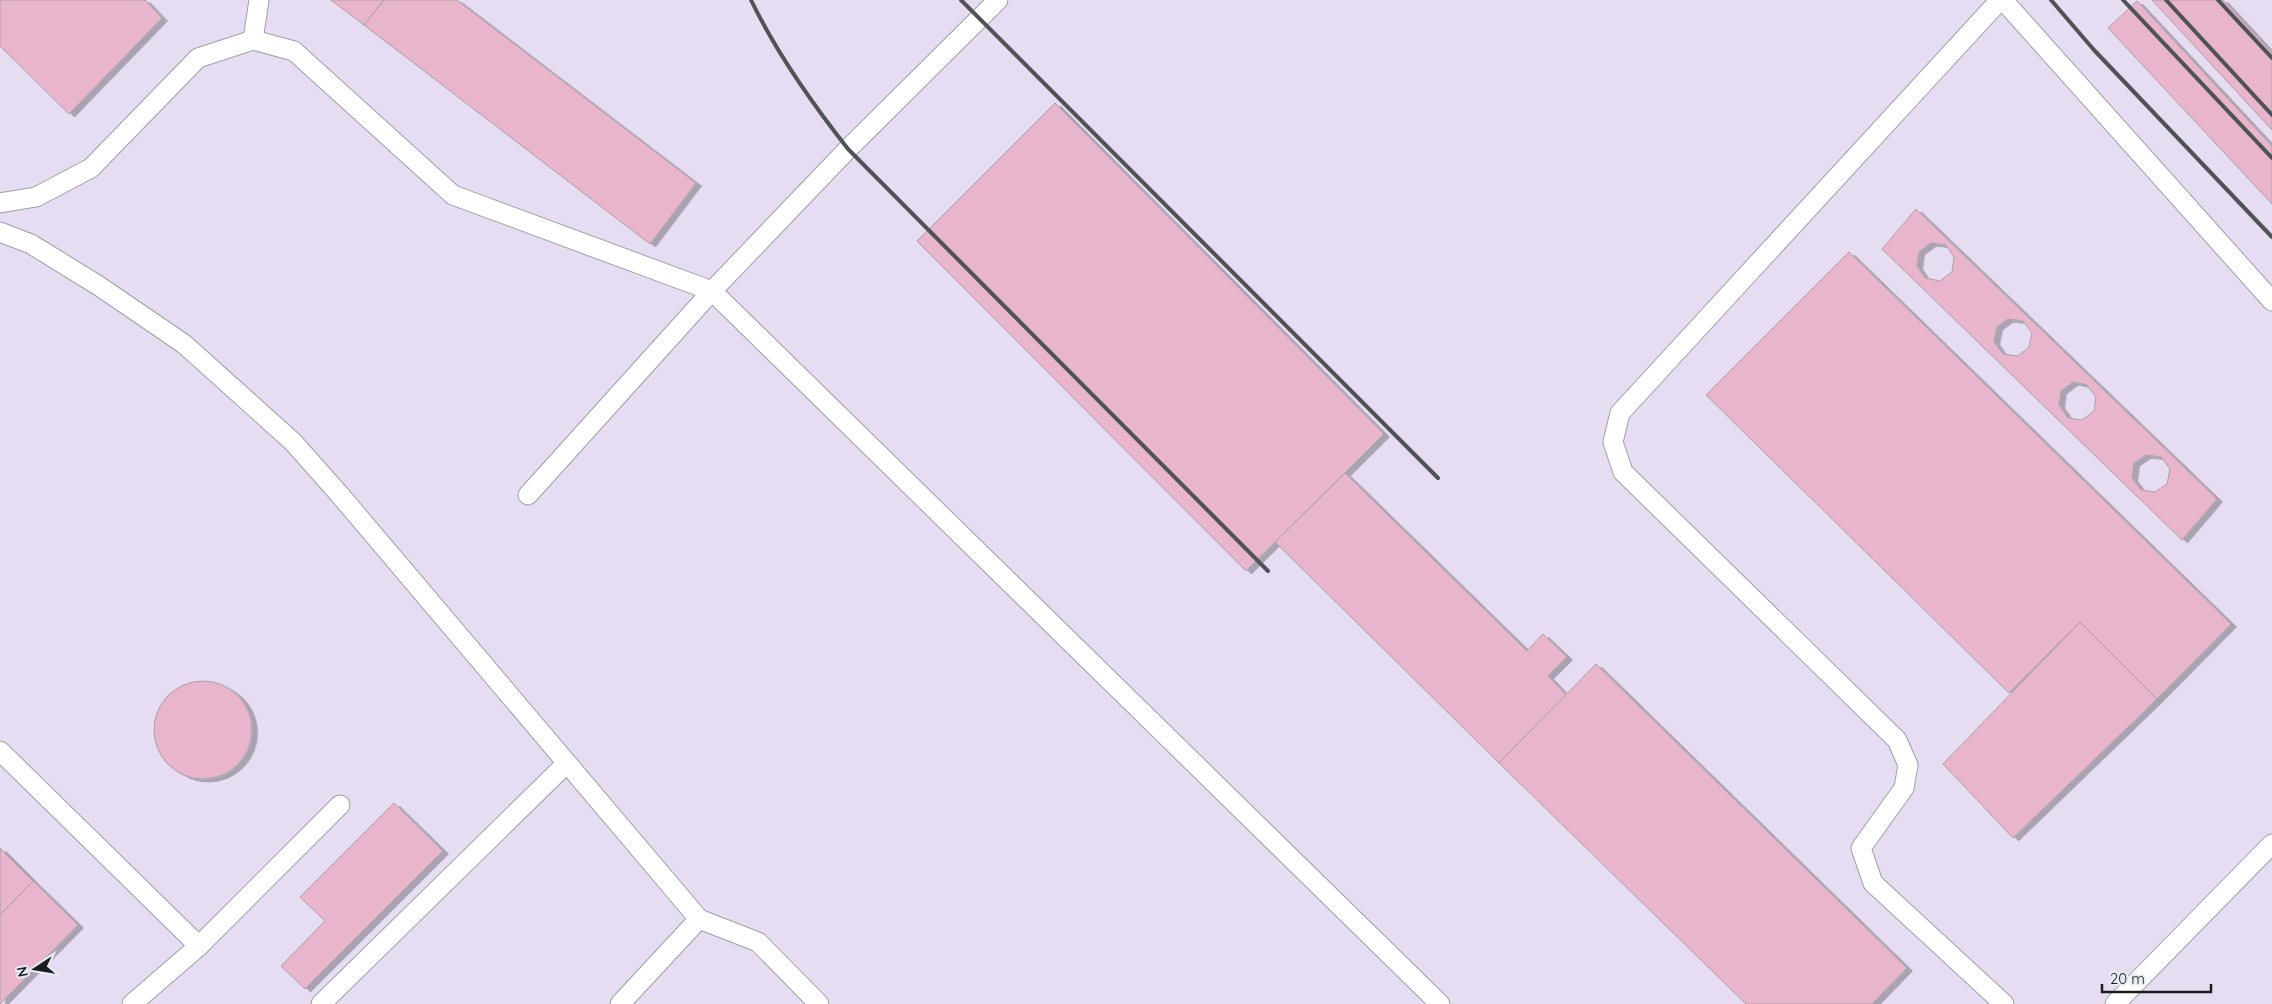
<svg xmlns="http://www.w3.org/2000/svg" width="2272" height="1004" viewBox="0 0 2272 1004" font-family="Quicksand,sans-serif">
  <defs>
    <filter id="shadow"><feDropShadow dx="5.5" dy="3" stdDeviation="0" flood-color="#0004"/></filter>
  </defs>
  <rect width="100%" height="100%" fill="#e7ecf4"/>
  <rect fill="#e7ddf2" x="0" y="0" width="2272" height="1004"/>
  <g fill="#e9b5cd" stroke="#a8a0a4" fill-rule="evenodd" filter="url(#shadow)">
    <polygon points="0,0 145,0 162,18 69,114 0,46"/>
    <polygon points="331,0 384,0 364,25"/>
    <polygon points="384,0 457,0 696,183 650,244 364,25"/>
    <polygon points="2152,0 2223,0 2272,53 2272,130"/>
    <polygon points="2137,1 2272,146 2272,204 2108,28"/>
    <polygon points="1055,103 1384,434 1246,571 917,241"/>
    <path d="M1916 209 2217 499 2182 540 1882 249ZM1931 243 1946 245 1954 257 1952 272 1940 281 1925 278 1917 266 1919 252ZM2008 319 2023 321 2032 333 2029 347 2018 356 2003 354 1994 342 1997 327ZM2073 382 2087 385 2096 397 2094 411 2082 420 2068 418 2059 405 2061 391ZM2146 455 2161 457 2170 469 2167 484 2155 492 2141 490 2132 478 2134 463Z"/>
    <polygon points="1849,252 2231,624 2157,699 2080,622 2009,693 1706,395"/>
    <polygon points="1345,473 1527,651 1543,634 1567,657 1548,676 1566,695 1499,763 1275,542"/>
    <polygon points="2080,622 2157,699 2013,838 1943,764"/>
    <polygon points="1596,664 1907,968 1872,1004 1746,1004 1499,763"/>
    <circle cx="203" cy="730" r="49"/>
    <polygon points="394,803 443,851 305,989 281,966 325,921 300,897"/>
    <polygon points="0,848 33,881 0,915"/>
    <polygon points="33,881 78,925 0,1004 0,915"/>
  </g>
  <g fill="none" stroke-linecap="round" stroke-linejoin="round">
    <g stroke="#9ca1a7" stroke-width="21">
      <g id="lane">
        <polyline points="2000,0 1620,413 1613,442 1623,472 1897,740 1908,765 1904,788 1861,848 1873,883 2004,1004"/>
        <polyline points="2003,0 2272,301"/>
        <polyline points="253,40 259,0"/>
        <polyline points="0,203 36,197 91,168 198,58 253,40 294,51 453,195 712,291 1440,1004"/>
        <polyline points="0,232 31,244 99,286 184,344 293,442 340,495 699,919 758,942 819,1004"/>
        <polyline points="528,495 712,291 848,149 998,0"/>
        <polyline points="0,751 199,946 340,805"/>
        <polyline points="132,1004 199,946"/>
        <polyline points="321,1004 567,763"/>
        <polyline points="620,1004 699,919"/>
        <polyline points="2115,1004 2272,844"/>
      </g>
    </g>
    <use href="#lane" stroke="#fff" stroke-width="19"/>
    <g stroke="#505356" stroke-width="4">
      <path d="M751 0C777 54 811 102 848 149L1268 571"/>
      <polyline points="961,0 1438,478"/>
      <polyline points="2051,0 2094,50 2272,237"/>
      <polyline points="2123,0 2272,158"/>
      <polyline points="2166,0 2272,115"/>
      <polyline points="2218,0 2272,58"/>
    </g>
  </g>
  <g transform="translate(35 969) rotate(258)" stroke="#e7ecf4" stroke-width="4" paint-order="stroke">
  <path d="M0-4L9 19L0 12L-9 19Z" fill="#1a1c1e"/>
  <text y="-8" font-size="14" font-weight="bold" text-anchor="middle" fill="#1a1c1e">N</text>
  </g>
  <path d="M2102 984v8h109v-8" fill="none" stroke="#1a1c1e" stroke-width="2.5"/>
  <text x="2110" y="984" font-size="15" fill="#1a1c1e" stroke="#e7ecf4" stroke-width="4" paint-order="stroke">20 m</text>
</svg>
